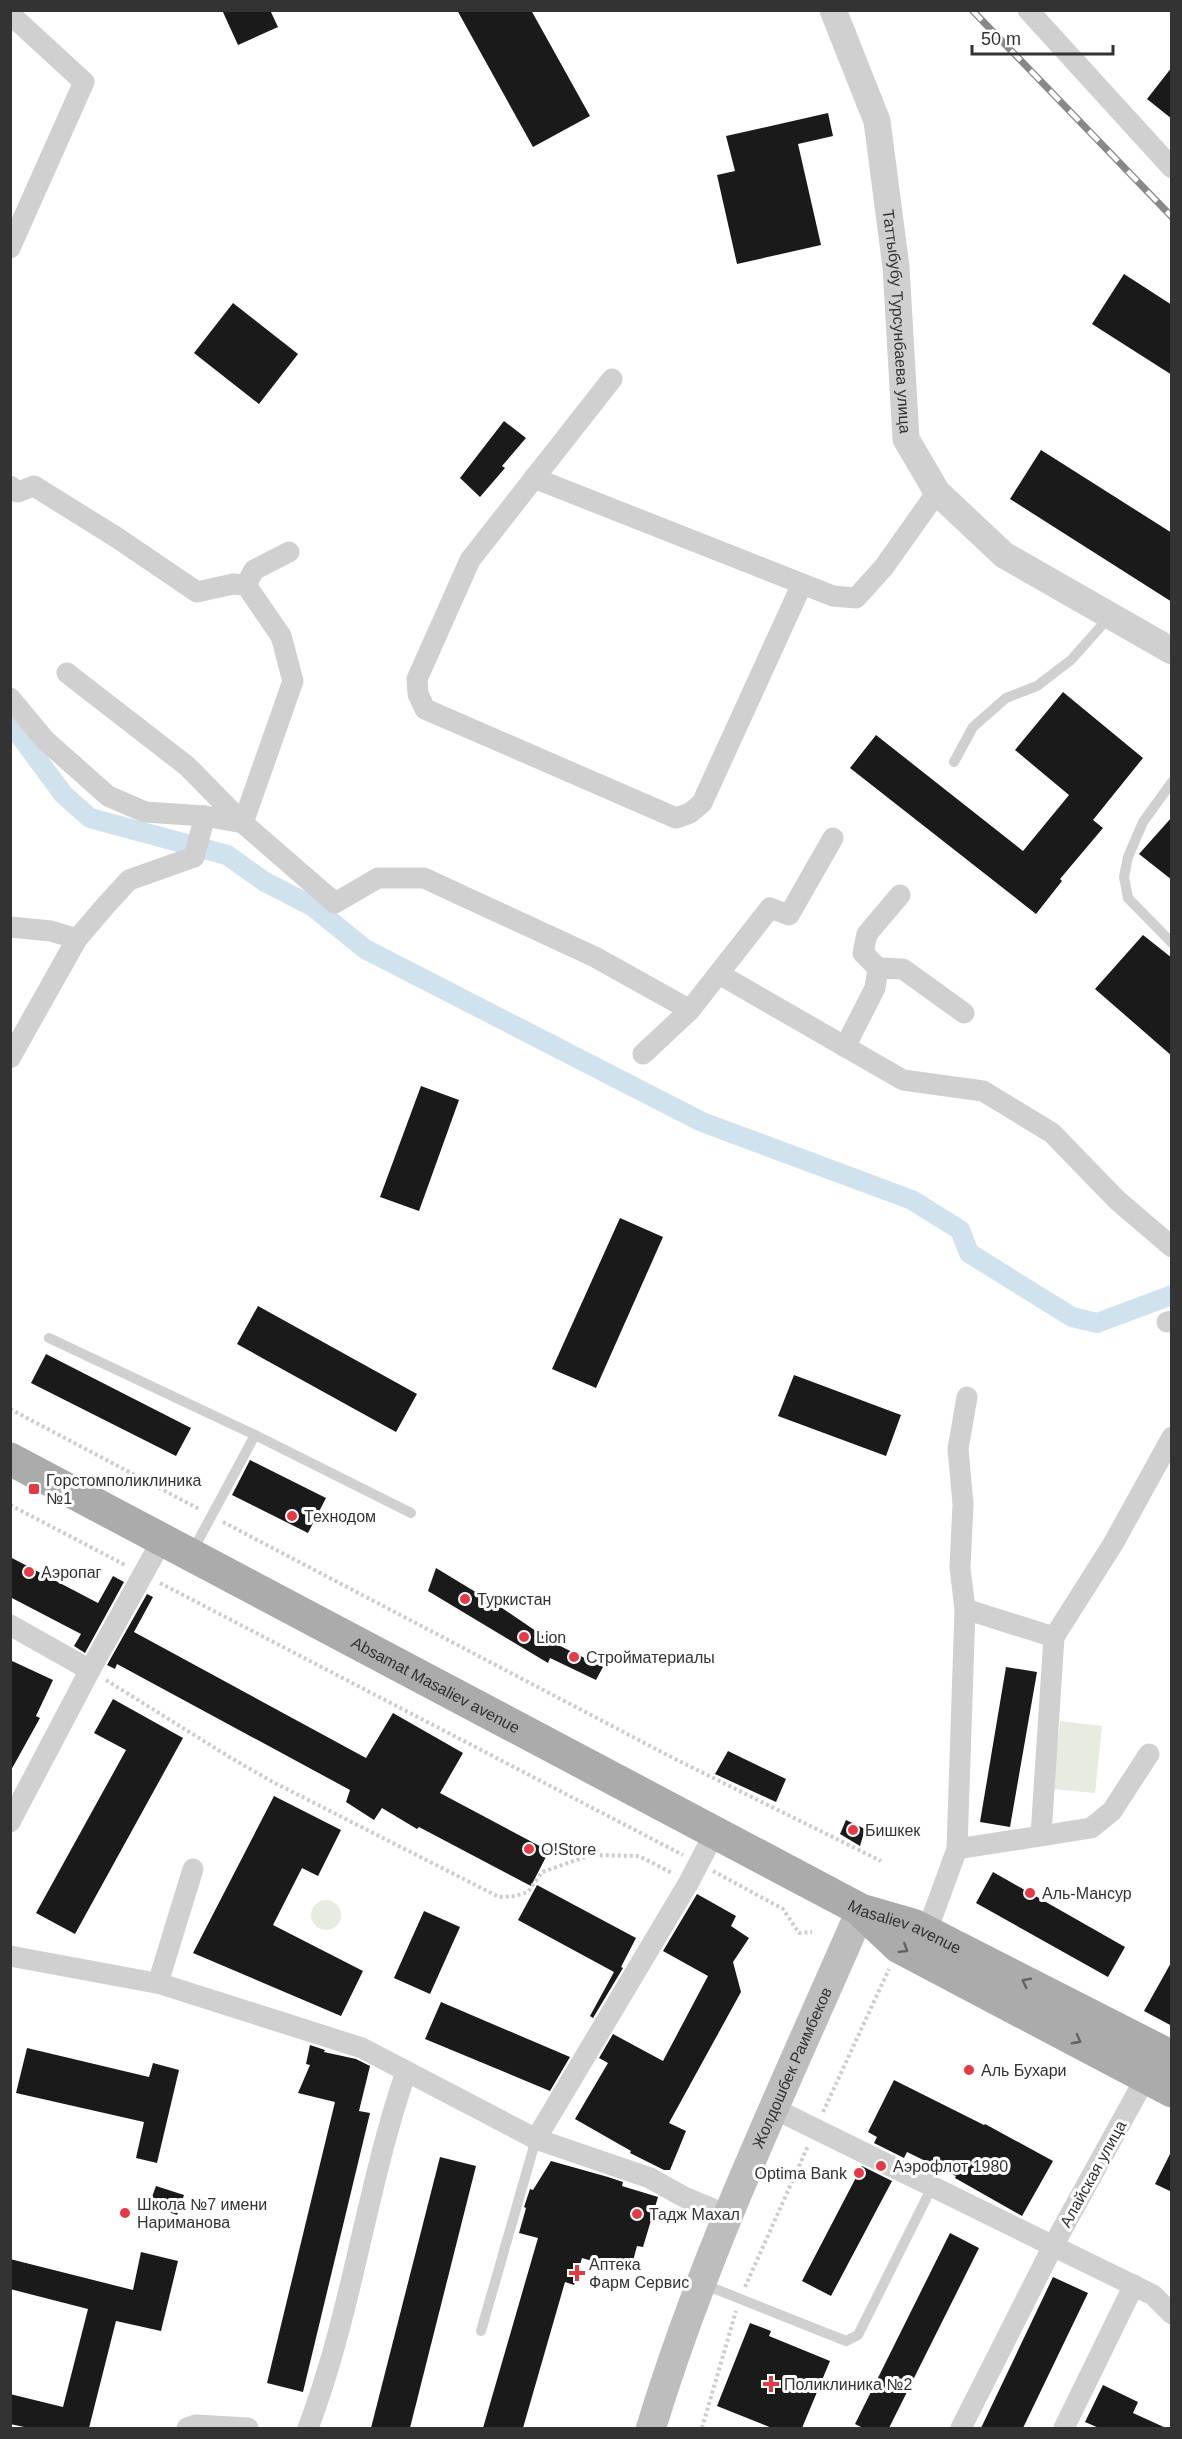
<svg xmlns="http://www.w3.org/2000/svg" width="1182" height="2439" viewBox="0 0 1182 2439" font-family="Arial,sans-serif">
  <rect width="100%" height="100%" fill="#fff"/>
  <g fill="#e6ecdf">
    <polygon points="1060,1721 1102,1726 1095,1793 1052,1789"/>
    <circle cx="326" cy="1915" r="15"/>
  </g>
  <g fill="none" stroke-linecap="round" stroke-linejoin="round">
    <polyline stroke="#cfe2ee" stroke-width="20" points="10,722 63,794 90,818 227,855 265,882 312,906 365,949 702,1122 912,1200 960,1230 969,1253 1072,1317 1097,1323 1172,1295"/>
  </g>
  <g fill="#1a1a1a">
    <polygon points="222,10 270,10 278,27 238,45"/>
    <polygon points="457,10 531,10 590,116 533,147"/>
    <polygon points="1172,67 1172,119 1147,99"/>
    <polygon points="828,113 833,136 798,144 821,245 737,264 717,175 735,171 726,136"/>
    <polygon points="1124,274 1172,305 1172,375 1092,324"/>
    <polygon points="233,303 298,354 259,404 194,353"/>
    <polygon points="504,421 526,438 502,466 505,468 480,497 460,478"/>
    <polygon points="1041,450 1172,533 1172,602 1010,499"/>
    <polygon points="1063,692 1143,758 1093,820 1103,828 1060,879 1062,881 1036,914 850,768 876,735 1023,851 1069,795 1015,750"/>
    <polygon points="1172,817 1172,880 1139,854"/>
    <polygon points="1143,935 1172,958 1172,1056 1095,989"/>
    <polygon points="421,1086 459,1100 419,1211 380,1197"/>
    <polygon points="620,1218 663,1237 596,1388 552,1369"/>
    <polygon points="258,1306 417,1394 396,1432 237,1344"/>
    <polygon points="46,1354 191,1428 176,1456 31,1383"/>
    <polygon points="794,1375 901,1415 886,1456 778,1416"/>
    <polygon points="250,1460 326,1498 308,1533 232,1495"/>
    <polygon points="10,1557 98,1603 113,1576 124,1582 85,1653 74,1646 81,1634 10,1597"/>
    <polygon points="436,1568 502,1608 552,1642 603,1667 596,1680 550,1658 548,1663 428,1591"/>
    <polygon points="147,1594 153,1597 134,1632 366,1758 393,1713 463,1753 440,1793 549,1851 531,1886 419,1827 417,1829 382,1808 374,1820 346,1802 350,1790 117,1664 115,1669 107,1665"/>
    <polygon points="10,1660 53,1680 36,1716 40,1718 10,1772"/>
    <polygon points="1006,1667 1037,1672 1010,1827 980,1822"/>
    <polygon points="113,1699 183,1738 75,1934 36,1913 126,1750 94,1733"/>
    <polygon points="728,1751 786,1779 776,1802 715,1774"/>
    <polygon points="274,1796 341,1830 318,1876 302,1868 273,1925 363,1971 341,2016 193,1953"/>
    <polygon points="846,1820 865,1829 860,1846 840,1834"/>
    <polygon points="993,1872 1125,1947 1108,1977 976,1903"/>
    <polygon points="537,1885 636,1938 621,1967 623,1968 593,2018 590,2016 614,1972 518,1920"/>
    <polygon points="697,1894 736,1916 731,1926 749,1938 733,1962 741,1992 669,2123 686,2131 670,2170 664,2170 630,2153 631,2151 575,2119 608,2063 599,2058 613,2034 663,2061 708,1976 663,1951"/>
    <polygon points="424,1911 460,1927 430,1994 394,1978"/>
    <polygon points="1172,1961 1172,2026 1144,2011"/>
    <polygon points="441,2002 570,2057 550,2091 425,2039"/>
    <polygon points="310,2045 325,2050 324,2052 356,2059 370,2066 359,2111 370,2113 303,2392 267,2383 335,2102 298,2093 310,2065 306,2064"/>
    <polygon points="27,2048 149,2077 153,2063 179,2070 157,2163 136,2158 144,2122 16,2093"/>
    <polygon points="894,2080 984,2125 985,2124 1053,2161 1022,2216 955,2178 956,2176 907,2152 904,2158 874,2143 877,2137 868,2132"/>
    <polygon points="1172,2150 1172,2192 1155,2184"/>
    <polygon points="440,2157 476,2166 410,2428 371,2428"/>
    <polygon points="551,2161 608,2177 623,2182 622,2186 658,2197 643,2247 637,2246 630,2272 582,2258 574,2285 565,2282 523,2428 483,2428 538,2238 519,2233 526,2208 524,2207 530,2189 533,2190"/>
    <polygon points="862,2166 892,2181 831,2296 802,2281"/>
    <polygon points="156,2186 184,2195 177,2215 149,2205"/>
    <polygon points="950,2233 979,2248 889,2428 863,2428 855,2424"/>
    <polygon points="141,2252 178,2261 161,2331 116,2321 89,2428 29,2428 10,2424 10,2394 63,2407 88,2309 10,2289 10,2259 133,2290"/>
    <polygon points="1053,2277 1088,2293 1023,2428 981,2428"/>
    <polygon points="750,2323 771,2331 769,2336 830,2361 802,2428 772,2428 717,2406"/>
    <polygon points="1103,2385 1138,2402 1133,2413 1166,2428 1099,2428 1085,2422"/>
  </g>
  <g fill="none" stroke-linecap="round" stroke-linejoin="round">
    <g stroke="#cdcdcd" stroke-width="4" stroke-dasharray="3 3" stroke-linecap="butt">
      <polyline points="10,1409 201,1510"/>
      <polyline points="10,1505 127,1566"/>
      <polyline points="223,1522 675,1759 881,1861"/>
      <polyline points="160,1583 683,1855"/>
      <polyline points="106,1680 231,1758 271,1781 499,1897 515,1896 528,1892 542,1872 591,1855 639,1856 672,1873"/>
      <polyline points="713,1871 783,1909 799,1933 812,1932"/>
      <polyline points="823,2112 889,1969"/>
      <polyline points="745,2287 808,2146"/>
      <polyline points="702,2428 736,2311"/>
    </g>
    <g stroke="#d0d0d0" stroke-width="10">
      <polyline points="954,762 973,727 1006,698 1037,686 1071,660 1111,615"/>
      <polyline points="1172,782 1143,822 1128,857 1124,877 1128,898 1172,943"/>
      <polyline points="49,1338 255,1435 411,1513"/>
      <polyline points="192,1552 255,1435"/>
      <polyline points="703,2284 846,2341 858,2335 933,2185"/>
      <polyline points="481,2331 536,2139"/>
    </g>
    <g stroke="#d0d0d0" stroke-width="21">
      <polyline points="1028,10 1172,168"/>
      <polyline points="10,14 84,82 10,248"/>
      <polyline points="612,379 470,560 417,679 418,694 425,709 676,818 690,813 702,803 802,584"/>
      <polyline points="534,478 833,596 856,598 884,567 937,492"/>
      <polyline points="10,486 18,492 34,486 116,537 197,592 233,584 246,585 254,570 289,552"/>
      <polyline points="67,673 187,766 243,823 335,903 378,878 424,878 595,957 690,1010"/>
      <polyline points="10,698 45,740 108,796 145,812 205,816 243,823 293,681 281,636 246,585"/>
      <polyline points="10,927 51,931 77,939"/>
      <polyline points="878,968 903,969 964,1013"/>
      <polyline points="719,974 903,1080 983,1091 1052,1133 1117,1200 1172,1247"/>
      <polyline points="845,1047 875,988 878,968 863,953 867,934 900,895"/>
      <polyline points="643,1054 690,1010 770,908 789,915 833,838"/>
      <polyline points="10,1058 77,939 107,904 129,880 194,857 205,816"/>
      <polyline points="1167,1322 1172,1321"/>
      <polyline points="965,1609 1054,1637 1113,1544 1172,1437"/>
      <polyline points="10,1625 90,1670"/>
      <polyline points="10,1822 90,1670 162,1540"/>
      <polyline points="1041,1835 1054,1637"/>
      <polyline points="957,1849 1091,1828 1112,1811 1149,1754"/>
      <polyline points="927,1931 957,1849 965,1609 960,1568 963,1504 958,1449 967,1397"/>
      <polyline points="10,1956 161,1984 362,2048 536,2139 650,2178 684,2197 727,2215"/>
      <polyline points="158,1983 193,1869"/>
      <polyline points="1146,2077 1053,2246 1153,2295 1172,2314"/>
      <polyline points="775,2109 1053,2246 961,2428"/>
      <polyline points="536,2139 689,1882 715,1832"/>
      <polyline points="187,2428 196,2425 248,2428"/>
      <path d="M308 2428C352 2313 366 2188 406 2072"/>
      <polyline points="1064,2428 1134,2285"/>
    </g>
    <path stroke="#d0d0d0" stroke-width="27" id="s1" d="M833 10 877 121 896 267 906 439 937 492 1004 555 1172 651"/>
    <path stroke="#bdbdbd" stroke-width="30" id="s2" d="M651 2428C705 2250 787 2081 861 1910"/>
    <g stroke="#ababab" stroke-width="33">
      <path id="s3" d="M10 1459 861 1910 913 1925 1172 2057"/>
      <polyline points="864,1914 899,1947 1172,2091"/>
    </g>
    <g stroke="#888" stroke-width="7">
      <polyline id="rail" points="972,10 1172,217"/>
    </g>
    <use href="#rail" stroke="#fff" stroke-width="4.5" stroke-dasharray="14" stroke-linecap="butt"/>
  </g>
  <defs><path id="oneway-chevron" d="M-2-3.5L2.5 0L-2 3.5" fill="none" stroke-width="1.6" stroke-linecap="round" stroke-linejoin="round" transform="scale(1.5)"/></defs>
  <g stroke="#636363">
    <use href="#oneway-chevron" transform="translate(904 1949) rotate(32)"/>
    <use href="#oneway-chevron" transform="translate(1026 1982) rotate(-153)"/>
    <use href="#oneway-chevron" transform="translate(1077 2040) rotate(28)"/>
  </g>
  <g fill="#e63946" stroke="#fff" stroke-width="2">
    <rect x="28" y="1483" width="12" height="12" rx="3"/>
    <circle cx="292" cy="1516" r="6"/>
    <circle cx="29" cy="1572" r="6"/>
    <circle cx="465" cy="1599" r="6"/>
    <circle cx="524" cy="1637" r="6"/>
    <circle cx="574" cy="1657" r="6"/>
    <circle cx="853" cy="1830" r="6"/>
    <circle cx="529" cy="1849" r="6"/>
    <circle cx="1030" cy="1893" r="6"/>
    <circle cx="969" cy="2070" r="6"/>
    <circle cx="881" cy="2166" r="6"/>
    <circle cx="859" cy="2173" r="6"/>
    <circle cx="125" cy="2213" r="6"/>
    <circle cx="637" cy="2214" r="6"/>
    <path d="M574 2264h6v6h6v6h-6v6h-6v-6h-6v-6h6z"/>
    <path d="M768 2375h6v6h6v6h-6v6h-6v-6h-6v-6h6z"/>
  </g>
  <g text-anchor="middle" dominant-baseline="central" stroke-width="6" stroke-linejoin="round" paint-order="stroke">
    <g font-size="16" fill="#333" stroke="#fff">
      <text stroke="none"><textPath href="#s1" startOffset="321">Таттыбубу Турсунбаева улица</textPath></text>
      <text stroke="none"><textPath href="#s3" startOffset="482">Absamat Masaliev avenue</textPath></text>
      <text stroke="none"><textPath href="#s3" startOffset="1010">Masaliev avenue</textPath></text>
      <text stroke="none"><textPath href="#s2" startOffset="387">Жолдошбек Раимбеков</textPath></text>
      <text transform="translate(1093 2174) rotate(-61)">Алайская улица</text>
    </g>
    <g font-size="16" fill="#333" stroke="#fff" text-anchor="start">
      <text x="46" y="1480">Горстомполиклиника<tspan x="46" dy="18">№1</tspan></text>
      <text x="304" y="1516">Технодом</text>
      <text x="41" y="1572">Аэропаг</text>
      <text x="477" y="1599">Туркистан</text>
      <text x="536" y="1637">Lion</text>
      <text x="586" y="1657">Стройматериалы</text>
      <text x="865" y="1830">Бишкек</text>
      <text x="541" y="1849">O!Store</text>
      <text x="1042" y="1893">Аль-Мансур</text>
      <text x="981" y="2070">Аль Бухари</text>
      <text x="893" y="2166">Аэрофлот 1980</text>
      <text x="847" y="2173" text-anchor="end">Optima Bank</text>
      <text x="137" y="2204">Школа №7 имени<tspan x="137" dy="18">Нариманова</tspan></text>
      <text x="649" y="2214">Тадж Махал</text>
      <text x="589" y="2264">Аптека<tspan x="589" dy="18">Фарм Сервис</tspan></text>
      <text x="784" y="2384">Поликлиника №2</text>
    </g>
  </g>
  <rect width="1182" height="2439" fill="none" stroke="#333333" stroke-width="24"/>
  <path d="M972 45v9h141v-9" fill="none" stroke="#333333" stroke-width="3"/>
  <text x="981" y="45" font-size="18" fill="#333333" stroke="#ffffff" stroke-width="4.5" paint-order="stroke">50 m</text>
</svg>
